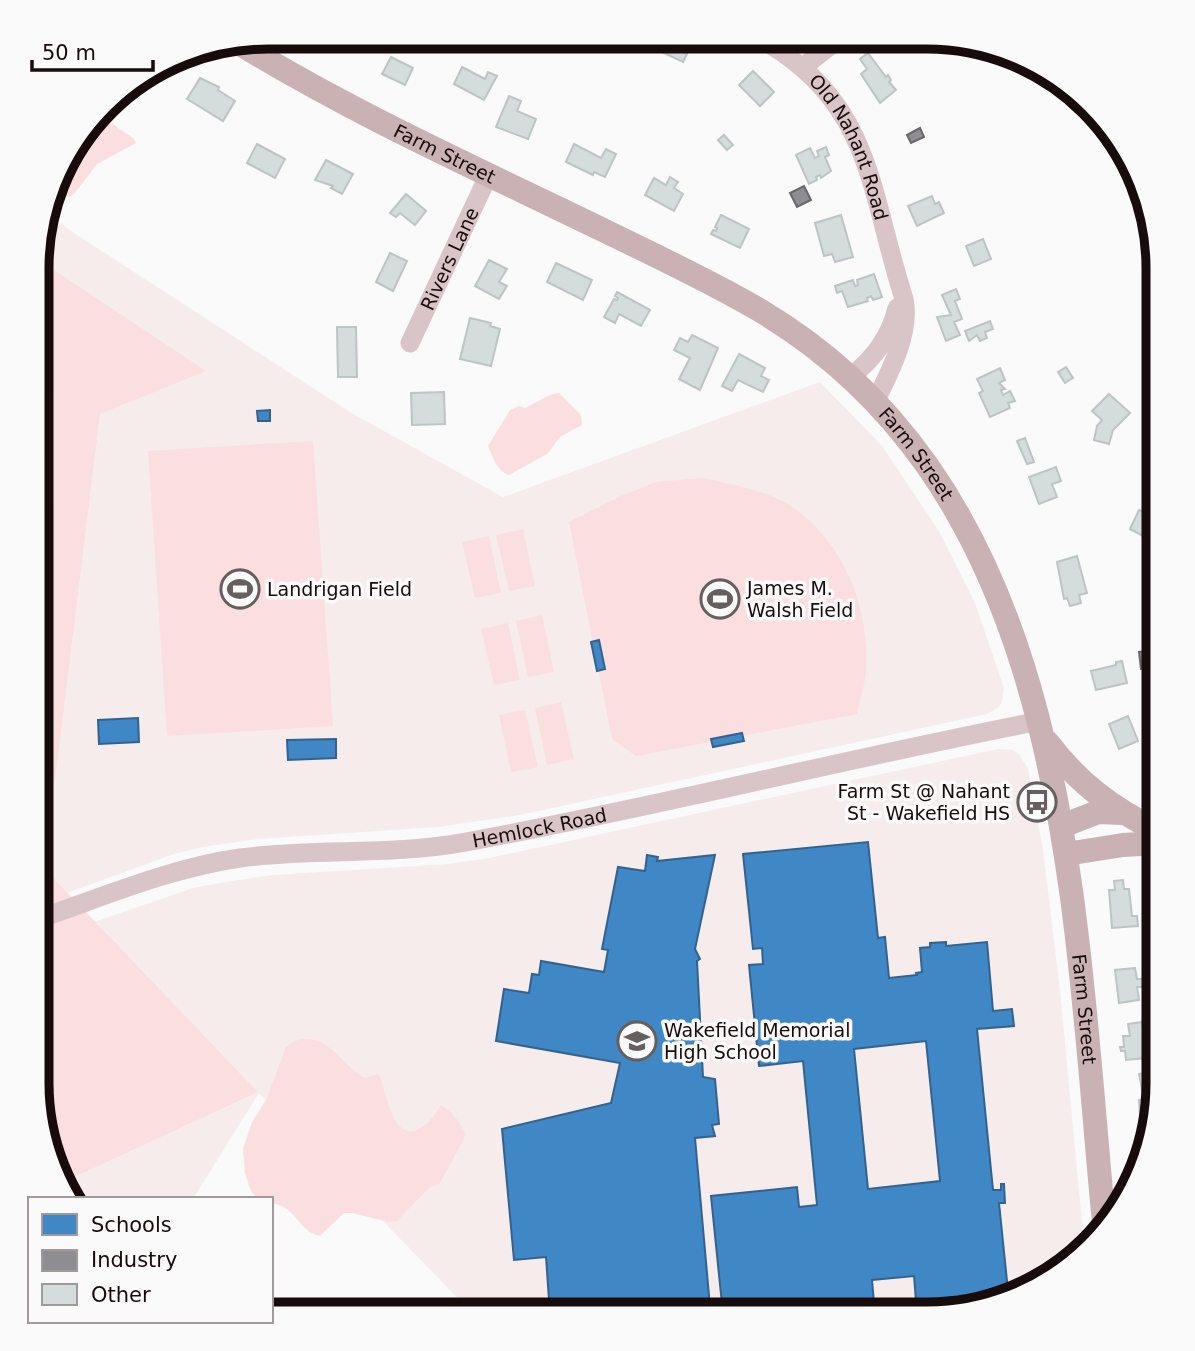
<svg xmlns="http://www.w3.org/2000/svg" width="1195" height="1351" viewBox="0 0 1195 1351" font-family="'DejaVu Sans',sans-serif">
  <rect width="100%" height="100%" fill="#fafafa"/>
  <g fill="#f7ecec">
    <polygon points="47,213 71,231 350,412 503,497 820,382 883,447 939,531 975,603 1004,688 1002,701 999,707 987,714 520,815 438,827 258,839 203,847 174,854 67,893 38,862 39,238"/>
    <polygon points="998,749 1013,750 1019,754 1028,769 1043,850 1060,990 1084,1244 1055,1275 941,1314 473,1314 259,1093 193,1199 71,1199 66,1181 258,1092 94,922 193,888 225,882 273,875 448,864 489,858"/>
  </g>
  <g fill="#fadee0">
    <polygon points="99,115 133,138 136,143 97,164 74,194 69,197 61,194 56,188 68,153"/>
    <polygon points="39,260 206,371 100,414 55,780 38,790"/>
    <path d="M559 393 581 415 582 425 561 436 547 454 509 475C496 470 493 457 488 446L510 410 519 406 525 408 552 394Z"/>
    <polygon points="313,441 333,726 167,736 148,451"/>
    <path d="M703 478C730 484 772 492 794 508 844 544 869 606 866 667 866 682 860 698 857 714L636 756 612 739 569 522 621 496 656 482Z"/>
    <polygon points="523,529 535,586 509,591 496,535"/>
    <polygon points="489,536 501,593 475,598 462,542"/>
    <polygon points="542,615 554,672 528,677 516,621"/>
    <polygon points="508,623 520,680 494,685 481,629"/>
    <polygon points="561,702 574,759 547,765 535,708"/>
    <polygon points="525,710 538,767 511,772 499,715"/>
    <polygon points="38,862 258,1092 66,1181 37,1097"/>
    <path d="M303 1039C331 1037 343 1066 365 1078L377 1074 380 1076C384 1087 386 1099 390 1109 404 1147 426 1130 441 1105 452 1112 461 1122 465 1134L463 1141 440 1183 429 1188 397 1221 389 1222 352 1213H344L320 1236C297 1231 298 1207 271 1203V1199H258L251 1191 245 1173 243 1149 252 1122 267 1098 286 1047 295 1041Z"/>
  </g>
  <g fill="#3f88c5" stroke="#33628e" stroke-width="2" fill-rule="evenodd">
    <polygon points="270,410 270,421 258,421 257,411"/>
    <polygon points="599,640 605,669 597,671 591,642"/>
    <polygon points="138,718 139,742 99,744 98,720"/>
    <polygon points="742,733 744,741 713,747 711,739"/>
    <polygon points="336,739 336,758 288,760 287,740"/>
    <path d="M868 842 878 938 885 937 889 978 917 975 916 973 922 972 920 948 930 947V943L946 942V946L987 942 993 1011 1012 1009 1014 1026 977 1029 993 1190H1001V1184H1004L1005 1203H999L1008 1291 955 1309 954 1297 916 1301 914 1276 872 1280 875 1314H774V1312L723 1314 711 1196 797 1187 799 1207 817 1205 803 1061 759 1066 749 965 763 964 762 948 753 949 743 854ZM926 1041 940 1181 868 1189 854 1049Z"/>
    <polygon points="647,855 658,857 657,861 715,855 695,949 700,959 697,961 703,1077 715,1079 719,1124 712,1125 715,1136 695,1138 710,1307 654,1314 550,1314 546,1257 514,1260 502,1129 611,1103 620,1063 496,1041 504,989 529,993 532,974 539,975 541,961 604,972 608,950 602,949 618,867 645,871"/>
  </g>
  <g fill="#8d8d92" stroke="#6a666a" stroke-width="2">
    <polygon points="546,38 568,38 557,49"/>
    <polygon points="920,128 924,137 911,143 907,135"/>
    <polygon points="804,186 811,200 797,207 790,193"/>
    <polygon points="1157,650 1158,667 1141,669 1139,652"/>
  </g>
  <g fill="#d4dddb" stroke="#bcc4c4" stroke-width="2">
    <polygon points="599,38 618,38 615,47 597,41"/>
    <polygon points="653,38 678,38 686,41 681,51 687,54 683,62 649,46"/>
    <polygon points="960,40 980,47 972,53"/>
    <polygon points="868,53 886,77 888,75 891,80 889,82 896,90 880,103 861,74 867,69 860,59"/>
    <polygon points="391,57 413,68 405,85 382,74"/>
    <polygon points="165,66 151,87 141,79"/>
    <polygon points="462,67 485,79 488,72 497,76 484,100 454,84"/>
    <polygon points="753,71 774,92 760,106 739,85"/>
    <polygon points="200,78 219,87 218,90 235,101 223,121 187,99"/>
    <polygon points="509,96 521,101 517,111 536,119 528,139 496,127"/>
    <polygon points="724,135 733,145 727,150 718,140"/>
    <polygon points="257,144 285,159 275,178 247,163"/>
    <polygon points="574,144 601,158 606,149 616,154 605,177 594,172 593,175 566,162"/>
    <polygon points="826,147 829,155 825,157 831,171 821,178 820,175 816,177 817,180 809,184 796,155 810,148 815,158 819,156 817,151"/>
    <polygon points="326,160 353,174 342,194 331,188 333,186 315,180"/>
    <polygon points="670,177 678,182 674,188 683,194 674,211 645,195 654,178 666,185"/>
    <polygon points="406,194 426,211 415,225 400,213 396,217 390,213"/>
    <polygon points="932,196 935,204 939,202 944,213 917,226 908,206"/>
    <polygon points="721,215 749,229 740,248 711,234 713,230 716,231 717,228 715,227"/>
    <polygon points="841,215 853,257 835,262 832,254 824,256 815,223"/>
    <polygon points="983,239 991,259 974,266 966,246"/>
    <polygon points="390,253 407,261 393,291 376,282"/>
    <polygon points="489,260 507,269 499,282 507,286 499,299 475,286"/>
    <polygon points="556,263 592,280 583,300 547,282"/>
    <polygon points="874,274 882,297 873,300 871,296 867,298 868,301 848,307 842,291 837,293 835,286 853,280 855,286 858,285 857,280"/>
    <polygon points="956,289 960,299 955,301 962,319 954,322 960,335 946,341 937,317 951,315 942,295"/>
    <polygon points="617,292 650,310 641,326 619,314 615,323 604,317 614,299 617,300 618,298 615,296"/>
    <polygon points="470,318 491,323 490,326 500,329 491,366 460,359"/>
    <polygon points="990,321 993,329 985,332 987,338 980,341 977,335 969,341 965,331"/>
    <polygon points="337,327 356,327 357,377 338,377"/>
    <polygon points="692,335 718,348 700,390 679,379 690,358 674,350 680,338 688,342"/>
    <polygon points="739,354 765,368 761,376 769,380 763,392 738,380 732,391 722,386"/>
    <polygon points="1066,367 1073,378 1065,383 1058,372"/>
    <polygon points="1000,368 1005,380 999,383 1005,389 1001,390 1003,395 1010,391 1015,401 1008,403 1010,408 990,417 979,393 983,391 977,379"/>
    <polygon points="1158,381 1158,403 1154,403 1153,382"/>
    <polygon points="444,392 445,424 412,425 411,393"/>
    <polygon points="1109,394 1130,413 1113,430 1109,444 1094,440 1097,426 1102,420 1092,411"/>
    <polygon points="1025,438 1034,462 1027,464 1017,441"/>
    <polygon points="1056,467 1061,481 1052,484 1057,497 1039,504 1029,477"/>
    <polygon points="1139,510 1158,517 1158,541 1156,540 1154,542 1130,529"/>
    <polygon points="1077,556 1087,593 1079,595 1081,603 1070,606 1067,598 1064,599 1057,562"/>
    <polygon points="1122,661 1127,683 1096,690 1091,671 1116,665 1116,662"/>
    <polygon points="1128,716 1138,741 1119,749 1109,724"/>
    <polygon points="1123,880 1124,889 1129,889 1132,916 1137,916 1138,926 1112,928 1109,890 1115,890 1114,881"/>
    <polygon points="1135,968 1137,979 1143,979 1144,987 1137,987 1139,1000 1119,1003 1115,970"/>
    <polygon points="1142,1022 1146,1058 1126,1060 1125,1051 1121,1051 1120,1047 1124,1047 1123,1036 1130,1036 1128,1024"/>
    <polygon points="1158,1072 1158,1097 1152,1115 1140,1116 1139,1100 1144,1100 1139,1074"/>
  </g>
  <g fill="none" stroke-linecap="round" stroke-linejoin="round">
    <g stroke="#d9c5c7" stroke-width="19">
      <path id="s1" d="M759 38C872 100 869 190 904 299 911 332 890 372 875 402"/>
      <polyline points="803,67 840,38"/>
      <path id="s2" d="M410 343 489 174"/>
      <path d="M850 377C874 359 890 337 897 308"/>
      <polyline points="1156,460 1158,461"/>
      <path id="s3" d="M38 919C103 897 170 868 240 858 315 848 391 856 466 842 658 807 848 758 1040 721"/>
    </g>
    <g stroke="#cab2b4" stroke-width="24">
      <path id="s4" d="M237 42C354 114 480 170 603 230 656 256 710 281 761 311 1072 496 1073 905 1104 1223"/>
      <path d="M1048 743C1078 783 1113 809 1158 831"/>
      <polyline points="1062,826 1098,812 1122,813"/>
      <polyline points="1066,854 1123,845 1158,843"/>
    </g>
  </g>
  <defs>
    <g id="stadium-ring" transform="scale(2.0125)"><circle r="9.5" fill="#fafafa" stroke="#675f5f" stroke-width="1.5"/><path d="M0-5a6.5 5 0 1 0 0 10a6.5 5 0 1 0 0-10ZM-3.5-1.8h7v3.6h-7Z" fill="#675f5f"/></g>
    <g id="bus-ring" transform="scale(2.0125)"><circle r="9.5" fill="#fafafa" stroke="#675f5f" stroke-width="1.5"/><path d="M-5-6H5V4H4V6H2V4H-2V6H-4V4H-5ZM-3.5-4V0h7V-4ZM-3.5 1.2v1.5H-2V1.2ZM2 1.2v1.5H3.5V1.2Z" fill="#675f5f"/></g>
    <g id="school-ring" transform="scale(2.0125)"><circle r="9.5" fill="#fafafa" stroke="#675f5f" stroke-width="1.5"/><path d="M0-5L7-2L0 1L-7-2ZM-4 1L0 2.5L4 1V4Q0 6-4 4Z" fill="#675f5f"/></g>
  </defs>
  <g fill-rule="evenodd">
    <use href="#stadium-ring" x="240" y="589"/>
    <use href="#stadium-ring" x="720" y="599"/>
    <use href="#bus-ring" x="1037" y="802"/>
    <use href="#school-ring" x="637" y="1041"/>
  </g>
  <g text-anchor="middle" dominant-baseline="central" stroke-width="7" stroke-linejoin="round" paint-order="stroke">
    <g font-size="19" fill="#180b0c" stroke="#fafafa">
      <text stroke="none"><textPath href="#s1" startOffset="147">Old Nahant Road</textPath></text>
      <text stroke="none"><textPath href="#s4" startOffset="236">Farm Street</textPath></text>
      <text stroke="none"><textPath href="#s2" startOffset="93">Rivers Lane</textPath></text>
      <text stroke="none"><textPath href="#s4" startOffset="802">Farm Street</textPath></text>
      <text stroke="none"><textPath href="#s3" startOffset="513">Hemlock Road</textPath></text>
      <text stroke="none"><textPath href="#s4" startOffset="1390">Farm Street</textPath></text>
    </g>
    <g font-size="19" fill="#180b0c" stroke="#fafafa" text-anchor="start">
      <text x="747" y="588">James M.<tspan x="747" dy="22">Walsh Field</tspan></text>
      <text x="267" y="589">Landrigan Field</text>
      <text x="1010" y="791" text-anchor="end">Farm St @ Nahant<tspan x="1010" dy="22">St - Wakefield HS</tspan></text>
      <text x="664" y="1030">Wakefield Memorial<tspan x="664" dy="22">High School</tspan></text>
    </g>
  </g>
  <path d="M0 0H1195V1351H0ZM268 49H927A219 219 0 0 1 1146 268V1083A219 219 0 0 1 927 1302H268A219 219 0 0 1 49 1083V268A219 219 0 0 1 268 49Z" fill="#fafafa" fill-rule="evenodd"/>
  <path fill="none" stroke="#180b0c" stroke-width="9" d="M268 49H927A219 219 0 0 1 1146 268V1083A219 219 0 0 1 927 1302H268A219 219 0 0 1 49 1083V268A219 219 0 0 1 268 49Z"/>
  <rect x="28" y="1197" width="245" height="126" fill="#fafafa" stroke="#a09a9b" stroke-width="2"/>
  <rect x="42" y="1214" width="35" height="21" fill="#3f88c5" stroke="#a09a9b" stroke-width="2"/>
  <text x="91" y="1232" font-size="21" fill="#180b0c">Schools</text>
  <rect x="42" y="1250" width="35" height="21" fill="#8d8d92" stroke="#a09a9b" stroke-width="2"/>
  <text x="91" y="1267" font-size="21" fill="#180b0c">Industry</text>
  <rect x="42" y="1284" width="35" height="21" fill="#d4dddb" stroke="#a09a9b" stroke-width="2"/>
  <text x="91" y="1302" font-size="21" fill="#180b0c">Other</text>
  <path d="M32 60v10h121v-10" fill="none" stroke="#180b0c" stroke-width="3.5"/>
  <text x="42" y="60" font-size="21" fill="#180b0c" stroke="#fafafa" stroke-width="5" paint-order="stroke">50 m</text>
</svg>
